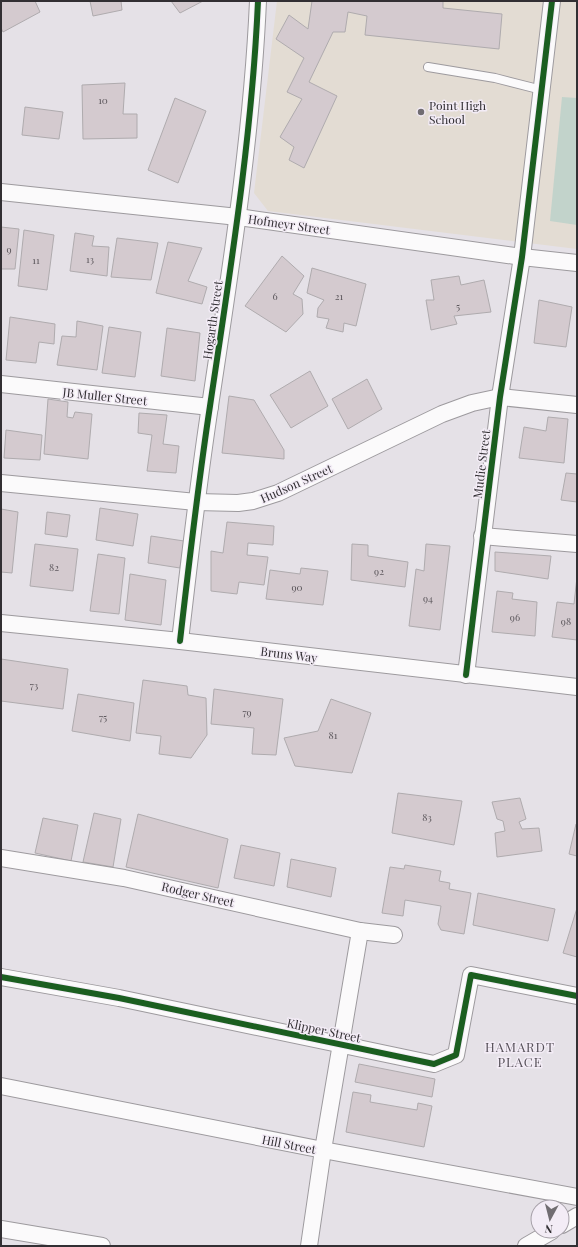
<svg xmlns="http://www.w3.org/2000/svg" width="578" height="1247" viewBox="0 0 578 1247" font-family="'Playfair Display',serif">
  <rect width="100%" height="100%" fill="#e5e1e7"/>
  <polygon fill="#e3dcd3" points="277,1 577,1 577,249 268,211 254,193"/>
  <polygon fill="#c2d3cb" points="562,97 577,98 577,225 550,221"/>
  <g fill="#d4cacf" stroke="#afabae">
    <polygon points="1,1 35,1 40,12 3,32 1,28"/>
    <polygon points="90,1 121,1 122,10 93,16"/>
    <polygon points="171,1 203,1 180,13"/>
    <polygon points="312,1 443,1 443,8 502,14 499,49 365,35 367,16 348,12 345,32 333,32 309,82 337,96 304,168 289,160 294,147 280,137 302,99 287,92 304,58 276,39 289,15 308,29"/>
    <polygon points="125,83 123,114 137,114 137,138 83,139 82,85"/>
    <polygon points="175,98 206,111 178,183 148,170"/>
    <polygon points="25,107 63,112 59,139 22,135"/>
    <polygon points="1,227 19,229 15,269 1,269"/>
    <polygon points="24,230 54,235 47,290 18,286"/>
    <polygon points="75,233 94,236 92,246 109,247 107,276 70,271"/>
    <polygon points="117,238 158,243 151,280 111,277"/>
    <polygon points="168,242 202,248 188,281 207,287 202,304 156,293"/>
    <polygon points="282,256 304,276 293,294 302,299 303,314 286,332 245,306"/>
    <polygon points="312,268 366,284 356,326 344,323 343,332 326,328 329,319 317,317 318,308 324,300 307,293"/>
    <polygon points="459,276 461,285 484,280 491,312 454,316 457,324 431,330 426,300 434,300 431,280"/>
    <polygon points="539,300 572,307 566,347 534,343"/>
    <polygon points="10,317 55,324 54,344 39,342 36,363 6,360"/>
    <polygon points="77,321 103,326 97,370 57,365 62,336 76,337"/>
    <polygon points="109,327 141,332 135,377 102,373"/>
    <polygon points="167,328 200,333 195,381 161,376"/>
    <polygon points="310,371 328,406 291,428 270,395"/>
    <polygon points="367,379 382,409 348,429 332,399"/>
    <polygon points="229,396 254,400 284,450 284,459 222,453"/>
    <polygon points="48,399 68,402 67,417 73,418 75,412 92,414 88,459 44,454"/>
    <polygon points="139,413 167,415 163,444 179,446 176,473 147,471 152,435 138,433"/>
    <polygon points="548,417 568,419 564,463 519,458 524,427 546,431"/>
    <polygon points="6,430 42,435 40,460 4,458"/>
    <polygon points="566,473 577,474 577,502 561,500"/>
    <polygon points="100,508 138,514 133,546 96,540"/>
    <polygon points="1,509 18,512 12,573 1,572"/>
    <polygon points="47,512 70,515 67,537 45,534"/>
    <polygon points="227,522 274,526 273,545 248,543 247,555 268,557 264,585 239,582 237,594 211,591 211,551 223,553"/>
    <polygon points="151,536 184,541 180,568 148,563"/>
    <polygon points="35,544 78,549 73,591 30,586"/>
    <polygon points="352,544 368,545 368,556 408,562 405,587 351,580"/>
    <polygon points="426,544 450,546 440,630 409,626 416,569 424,571"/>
    <polygon points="495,552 551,556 548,579 495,571"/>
    <polygon points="98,554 125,558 119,614 90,611"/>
    <polygon points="301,568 328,571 323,605 266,599 270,570 300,574"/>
    <polygon points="130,574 166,580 161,625 125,620"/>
    <polygon points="577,577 577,640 552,637 557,602 574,604"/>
    <polygon points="497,591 513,593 512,599 537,602 535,636 492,632"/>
    <polygon points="1,659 68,669 63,709 1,701"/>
    <polygon points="143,680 187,686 188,695 206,698 207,735 191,758 159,754 161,736 136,733"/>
    <polygon points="214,689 283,699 276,755 252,754 254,728 211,724"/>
    <polygon points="78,694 134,703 130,741 72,731"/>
    <polygon points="331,699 371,713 352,773 295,766 284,738 318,731"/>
    <polygon points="398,793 462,801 454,845 392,833"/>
    <polygon points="520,798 526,819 519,822 522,829 539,828 542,851 497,857 495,833 505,831 503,821 497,819 492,802"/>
    <polygon points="94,813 121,819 113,867 83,862"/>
    <polygon points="138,814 228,839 218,888 126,867"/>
    <polygon points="43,818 78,825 71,861 35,853"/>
    <polygon points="576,824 577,824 577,856 569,854"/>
    <polygon points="241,845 280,853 274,886 234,878"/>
    <polygon points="291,859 336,868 331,897 287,887"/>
    <polygon points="405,865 441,871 439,881 450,883 449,889 471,893 464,934 441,930 438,924 441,906 405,900 403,916 382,913 390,867 404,869"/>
    <polygon points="478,893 555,909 548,941 473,925"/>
    <polygon points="577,908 577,957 563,953"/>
    <polygon points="359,1064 435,1079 432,1097 355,1082"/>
    <polygon points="353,1092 371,1095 370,1102 417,1110 418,1103 432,1106 424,1147 346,1132"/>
  </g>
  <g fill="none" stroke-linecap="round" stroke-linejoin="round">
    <g stroke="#9d9a9e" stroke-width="10">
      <polyline id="lane" points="428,67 495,78 542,90"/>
    </g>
    <g stroke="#9d9a9e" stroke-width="18">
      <g id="street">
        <polyline points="1,192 238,217 522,257 577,263"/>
        <polyline points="1,384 210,407"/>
        <polyline points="1,483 196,502 238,503 253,501 278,493 442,414 472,403 500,397 577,405"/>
        <polyline points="482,536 577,544"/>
        <polyline points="1,623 180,641 577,687"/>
        <path d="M180 641C189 563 198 484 210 406 230 272 252 137 258 1"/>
        <polyline points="466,675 500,397 522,257 552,1"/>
        <polyline points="1,858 124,878 360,931 394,935"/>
        <polyline points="1,977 119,998 434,1064 456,1055 471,975 577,996"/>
        <polyline points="1,1086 323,1150 577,1197"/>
        <polyline points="562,1225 577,1216"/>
        <polyline points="1,1229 102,1246"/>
        <polyline points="309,1246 323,1150 360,931"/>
        <polyline points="526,1246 552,1231"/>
      </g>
    </g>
    <use href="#lane" stroke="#fbfafb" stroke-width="8"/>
    <use href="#street" stroke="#fbfafb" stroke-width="16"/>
    <g stroke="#f3ecf6" stroke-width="8">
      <g id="cycleway">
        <path d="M180 641C189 563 198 484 210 406 230 272 252 137 258 1"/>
        <polyline points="466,675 500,397 522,257 552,1"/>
        <polyline points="1,977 119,998 434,1064 456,1055 471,975 577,996"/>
      </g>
    </g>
    <use href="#cycleway" stroke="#1b5e20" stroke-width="6"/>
  </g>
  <circle fill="#716d72" stroke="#f3ecf6" stroke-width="1.5" cx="421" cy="112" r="4"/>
  <g text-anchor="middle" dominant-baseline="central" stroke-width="3" stroke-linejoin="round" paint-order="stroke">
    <g font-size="10" fill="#5c575c">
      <text x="103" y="100">10</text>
      <text x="9" y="249">9</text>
      <text x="90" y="259">13</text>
      <text x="36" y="260">11</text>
      <text x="275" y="296">6</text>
      <text x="339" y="296">21</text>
      <text x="458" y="306">5</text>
      <text x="54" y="567">82</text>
      <text x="379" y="571">92</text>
      <text x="297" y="587">90</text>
      <text x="428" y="598">94</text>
      <text x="515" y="617">96</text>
      <text x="566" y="621">98</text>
      <text x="34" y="685">73</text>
      <text x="247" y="712">79</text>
      <text x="103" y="717">75</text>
      <text x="333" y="735">81</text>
      <text x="427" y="817">83</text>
    </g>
    <g font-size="12" fill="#322f33" stroke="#f3ecf6" text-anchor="start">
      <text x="429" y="105">Point High<tspan x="429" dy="14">School</tspan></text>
    </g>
    <g font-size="12" fill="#322f33" stroke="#f3ecf6">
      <text transform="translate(289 224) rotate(8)">Hofmeyr Street</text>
      <text transform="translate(212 320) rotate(-82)">Hogarth Street</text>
      <text transform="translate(105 396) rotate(6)">JB Muller Street</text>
      <text transform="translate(481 464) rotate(-83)">Mudie Street</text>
      <text transform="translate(296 483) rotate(-24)">Hudson Street</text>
      <text transform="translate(289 654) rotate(7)">Bruns Way</text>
      <text transform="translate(198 894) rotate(13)">Rodger Street</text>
      <text transform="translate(324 1030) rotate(12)">Klipper Street</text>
      <text transform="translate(289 1144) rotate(11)">Hill Street</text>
    </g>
    <g font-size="13" letter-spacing="1" fill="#575159" stroke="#f3ecf6">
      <text x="520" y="1046">HAMARDT<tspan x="520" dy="15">PLACE</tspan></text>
    </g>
  </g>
  <rect width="578" height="1247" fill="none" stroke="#322f33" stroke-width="4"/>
  <g transform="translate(550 1219) rotate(187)"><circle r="19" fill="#f3ecf6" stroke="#a6a0a8"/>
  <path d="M0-3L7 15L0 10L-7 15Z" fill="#716d72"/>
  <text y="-6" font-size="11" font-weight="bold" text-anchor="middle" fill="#322f33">N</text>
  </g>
</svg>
